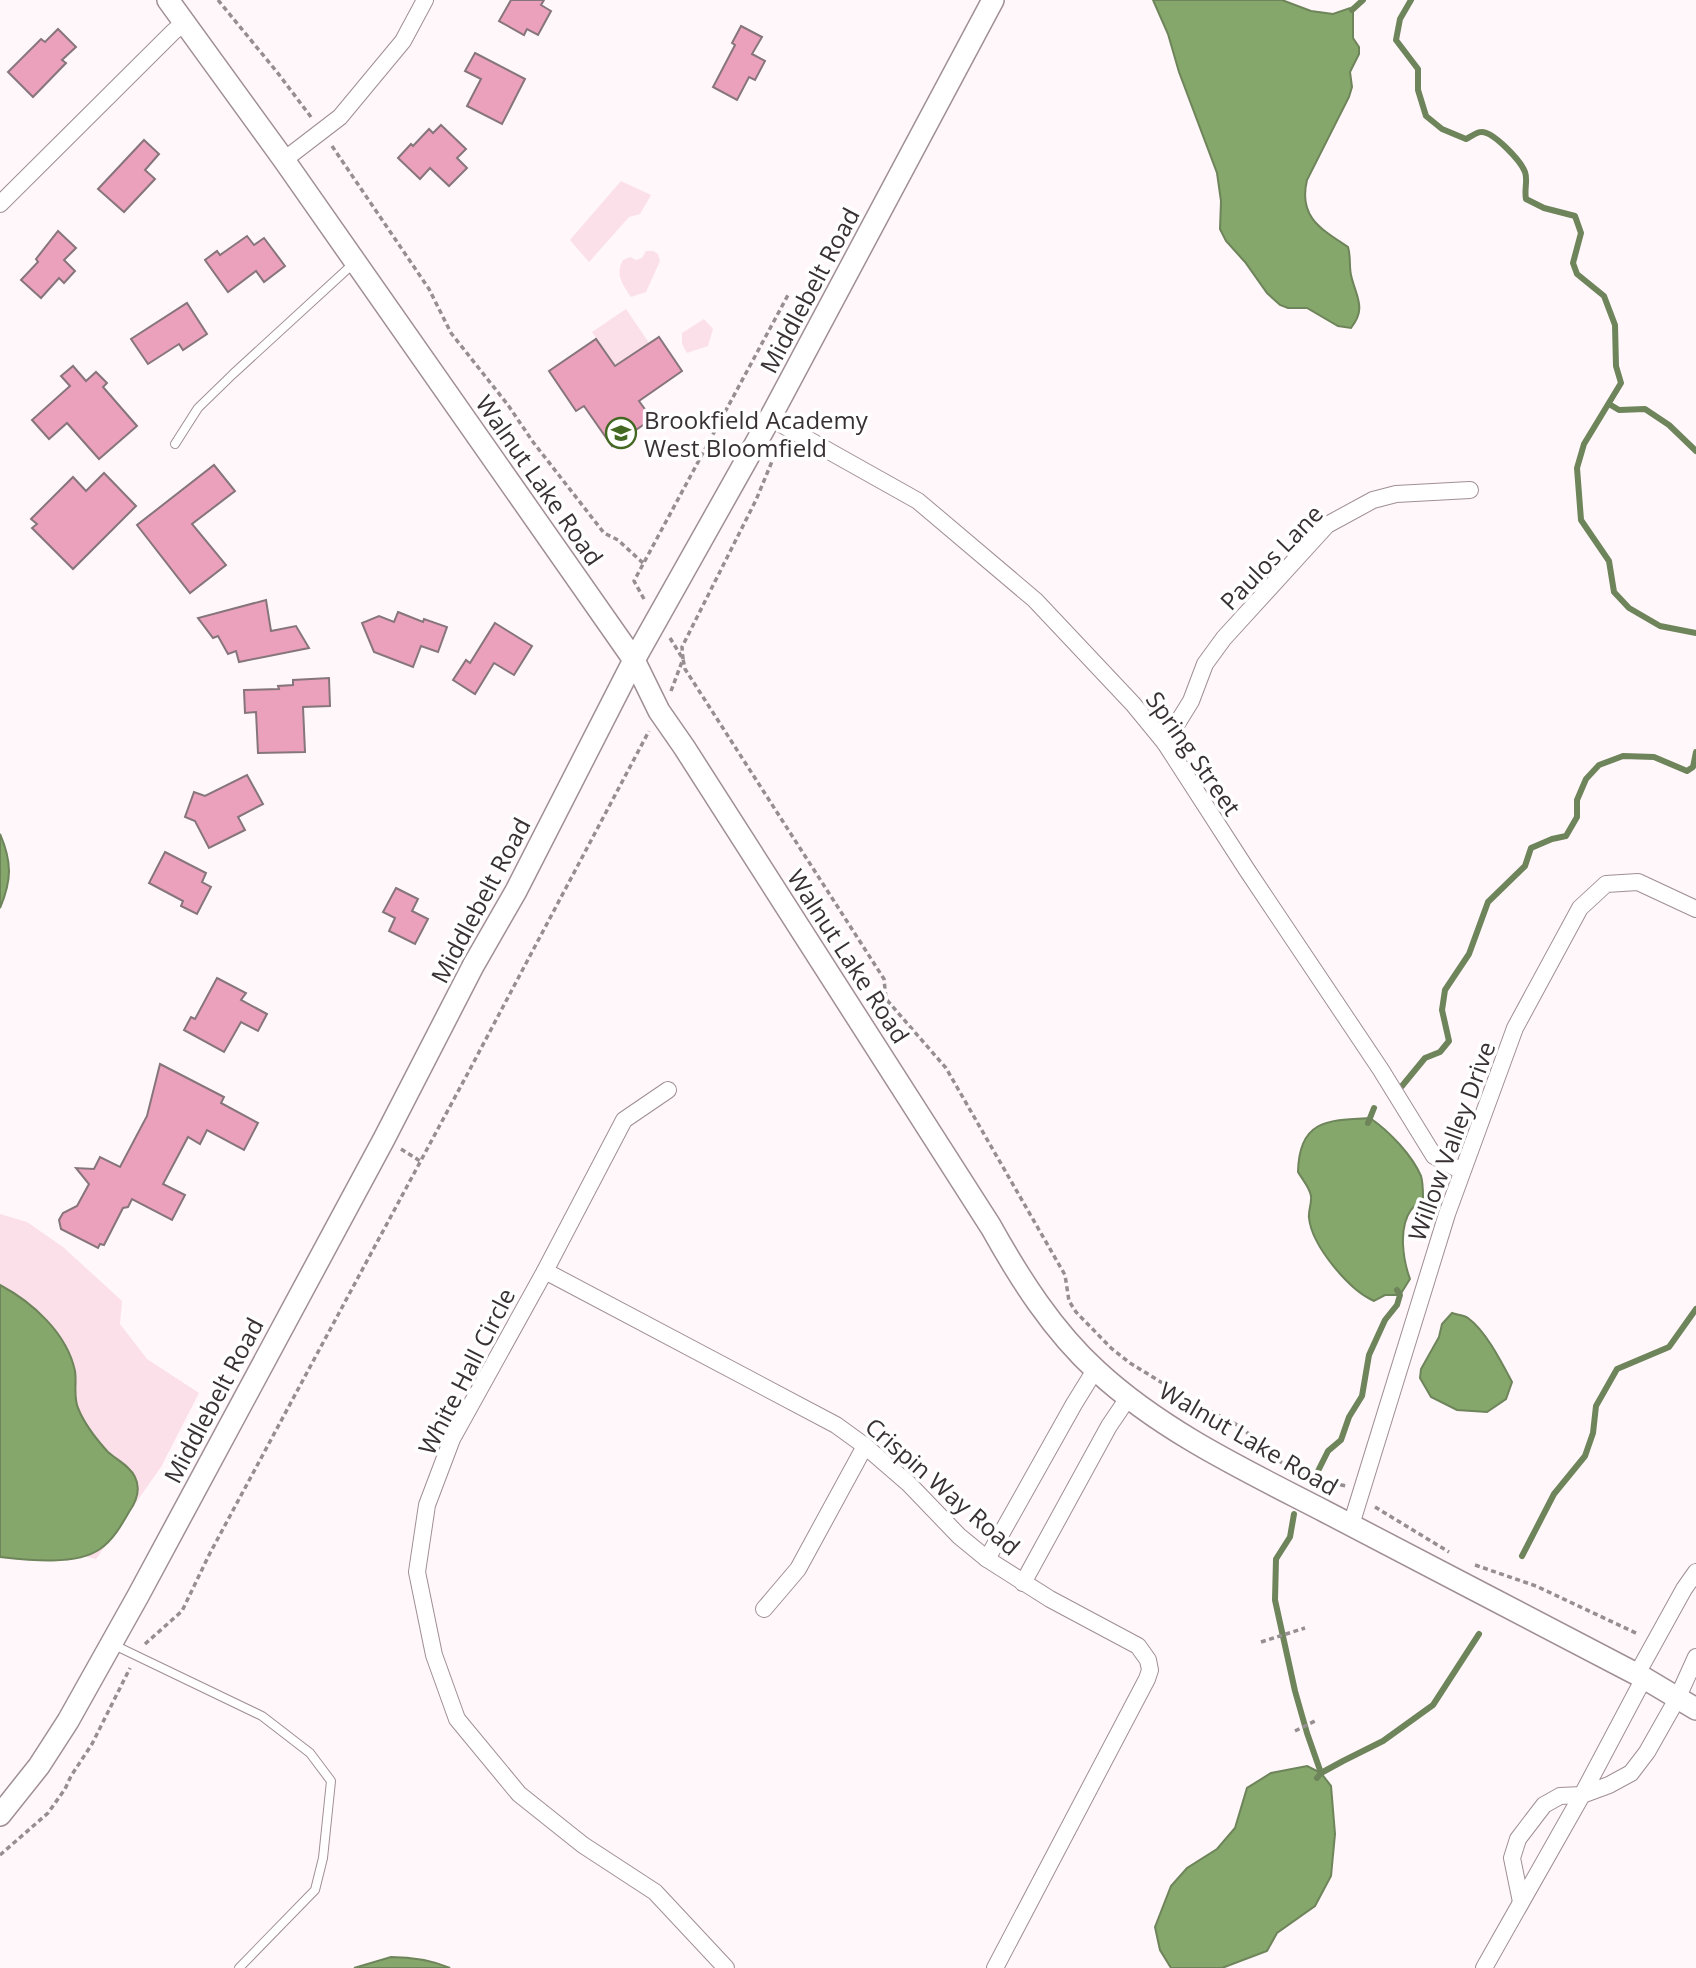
<svg xmlns="http://www.w3.org/2000/svg" width="1696" height="1968" viewBox="0 0 1696 1968" font-family="'Open Sans',sans-serif">
  <rect width="100%" height="100%" fill="#fff7fa"/>
  <g fill="#fce0e9">
    <polygon points="621,181 651,195 640,214 629,217 589,262 570,240"/>
    <path d="M646 251H653L658 254 660 261 646 292 631 297C622 284 615 274 623 260L630 257 636 260 642 258Z"/>
    <polygon points="626,309 649,343 615,366 592,332"/>
    <polygon points="704,319 713,329 708,346 687,353 682,344 682,333"/>
    <polygon points="0,1214 27,1222 63,1247 122,1301 120,1324 147,1359 199,1393 161,1467 96,1559 83,1556 0,1530"/>
  </g>
  <g fill="#85a76b" stroke="#6e845a" stroke-width="2">
    <path d="M1153 0H1282L1311 11 1333 14 1350 8 1353 10V38L1359 47V54L1350 72 1352 87 1349 97 1307 180C1298 217 1321 229 1348 247 1351 257 1349 266 1351 275 1356 297 1367 308 1351 328L1338 326 1307 308H1288L1280 305 1267 293 1245 262 1226 241 1220 229 1221 201 1217 173 1179 72 1168 34Z"/>
    <path d="M0 834C12 862 12 880 0 908Z"/>
    <path d="M1370 1118C1389 1131 1412 1155 1421 1176 1423 1182 1423 1191 1423 1198 1419 1202 1414 1206 1411 1210 1398 1228 1403 1260 1410 1279L1400 1295H1385L1374 1301C1349 1290 1312 1246 1309 1218 1308 1211 1312 1203 1311 1196 1310 1188 1302 1179 1298 1172 1299 1120 1327 1120 1370 1118Z"/>
    <path d="M0 1285C32 1302 67 1333 75 1371 77 1383 73 1396 78 1408 84 1423 97 1440 108 1452 117 1460 130 1466 135 1477 141 1489 136 1502 129 1512 121 1526 113 1540 100 1549 76 1566 27 1560 0 1557Z"/>
    <path d="M1452 1313C1457 1315 1464 1315 1468 1318 1486 1331 1502 1363 1512 1382L1506 1399 1487 1412 1457 1410 1431 1397 1420 1378 1421 1369 1439 1337 1442 1324Z"/>
    <polygon points="1307,1766 1321,1773 1331,1786 1335,1834 1331,1876 1315,1906 1277,1933 1267,1951 1222,1968 1171,1968 1160,1950 1155,1927 1171,1886 1187,1868 1217,1849 1235,1828 1247,1788 1271,1773"/>
    <path d="M391 1957C412 1957 431 1960 450 1968H354Z"/>
  </g>
  <g fill="none" stroke-linecap="round" stroke-linejoin="round">
    <g stroke="#6e845a" stroke-width="6">
      <path d="M1411 0 1400 19 1396 40 1418 69V90L1426 116 1442 129 1466 139C1470 137 1477 132 1481 132 1493 131 1521 161 1525 172 1528 180 1524 190 1526 199L1544 208 1575 216 1581 233 1573 263 1577 274 1604 296 1615 325 1616 366 1621 383 1584 444 1577 468 1581 520 1609 561 1614 592 1629 608 1660 626 1696 633"/>
      <polyline points="1352,10 1363,0"/>
      <polyline points="1609,404 1619,410 1645,409 1669,425 1696,451"/>
      <polyline points="1402,1086 1425,1058 1440,1052 1449,1041 1442,1010 1445,990 1469,954 1488,902 1525,866 1531,848 1552,839 1566,836 1577,817 1577,800 1586,779 1599,765 1623,756 1654,757 1687,771 1693,767 1696,752"/>
      <polyline points="1368,1123 1374,1108"/>
      <polyline points="1318,1471 1328,1451 1341,1440 1349,1417 1362,1396 1369,1355 1385,1320 1397,1305 1400,1295 1397,1290"/>
      <polyline points="1294,1514 1290,1537 1276,1559 1275,1600 1295,1691 1307,1733 1321,1773"/>
      <polyline points="1522,1556 1554,1494 1585,1456 1593,1433 1596,1406 1617,1369 1669,1347 1696,1309"/>
      <polyline points="1317,1778 1321,1773 1343,1761 1383,1741 1433,1705 1479,1634"/>
    </g>
  </g>
  <g fill="#eba1bc" stroke="#86757b" stroke-width="2">
    <polygon points="511,0 544,0 541,5 551,11 538,35 527,29 524,35 499,21"/>
    <polygon points="741,26 762,37 752,54 765,61 755,80 749,77 737,100 713,87 735,45 732,43"/>
    <polygon points="58,29 76,47 62,60 66,63 33,97 8,72 41,39 45,42"/>
    <polygon points="475,53 525,79 502,124 467,106 481,79 465,71"/>
    <polygon points="441,125 466,149 457,158 467,168 449,186 430,168 420,179 398,158 411,144 413,146 429,129 433,133"/>
    <polygon points="144,140 159,154 145,170 155,179 124,212 98,189"/>
    <polygon points="58,231 76,248 64,260 75,271 64,283 59,278 41,298 21,280 38,262 36,259"/>
    <polygon points="247,236 254,245 264,238 285,266 264,282 256,271 228,292 205,260 217,251 220,255"/>
    <polygon points="187,303 207,334 183,350 179,344 148,364 131,339"/>
    <polygon points="659,337 682,371 639,401 652,419 612,446 584,406 576,411 549,371 596,339 615,366"/>
    <polygon points="73,366 86,381 96,372 107,383 103,387 137,426 99,459 67,423 49,439 32,420 70,386 61,376"/>
    <polygon points="214,465 235,491 192,524 226,565 190,593 137,525"/>
    <polygon points="104,473 136,506 73,569 32,528 37,524 31,519 73,477 86,491"/>
    <polygon points="266,600 271,631 296,626 309,648 239,662 236,651 228,654 218,636 213,638 198,618"/>
    <polygon points="398,612 423,622 424,619 447,627 438,652 421,646 413,667 374,652 362,623 379,616 394,622"/>
    <polygon points="495,623 532,646 514,675 494,663 475,694 453,680 466,660 470,663"/>
    <polygon points="329,678 330,706 303,707 305,752 258,753 256,712 245,713 244,690 279,689 278,686 293,685 293,680"/>
    <polygon points="247,775 263,804 238,817 245,830 209,848 195,821 185,817 194,792 205,796"/>
    <polygon points="165,852 206,873 202,882 211,887 197,914 181,906 183,901 149,883"/>
    <polygon points="396,888 418,899 412,911 428,919 415,944 389,931 395,918 383,912"/>
    <polygon points="217,978 246,993 241,1000 267,1014 258,1031 241,1022 224,1052 184,1030 191,1017 195,1019"/>
    <polygon points="160,1064 224,1097 221,1103 258,1123 244,1150 207,1130 200,1144 188,1137 163,1184 185,1195 172,1220 132,1199 128,1207 123,1208 104,1245 100,1244 98,1248 61,1229 59,1220 63,1213 77,1206 89,1184 76,1168 94,1169 100,1157 120,1167 147,1116"/>
  </g>
  <g fill="none" stroke-linecap="round" stroke-linejoin="round">
    <g stroke="#a08f94" stroke-width="10">
      <g id="service">
        <polyline points="175,444 198,408 233,374 354,263"/>
        <polyline points="112,1644 262,1716 310,1753 331,1781 323,1858 315,1890 239,1968"/>
      </g>
    </g>
    <g stroke="#a08f94" stroke-width="18">
      <g id="minor">
        <polyline points="284,160 340,117 403,41 425,0"/>
        <polyline points="0,204 173,32 185,22"/>
        <polyline points="770,418 918,501 1035,600 1133,704 1165,743 1247,870 1381,1070 1434,1156 1461,1171"/>
        <polyline points="1165,743 1191,701 1205,664 1224,638 1327,525 1373,500 1396,494 1470,490"/>
        <polyline points="668,1090 624,1120 545,1271 452,1439 427,1505 417,1572 434,1655 457,1719 519,1794 583,1845 655,1892 726,1968"/>
        <polyline points="545,1271 836,1425 865,1446 909,1484 959,1536 987,1559 1050,1599 1138,1646 1148,1660 1150,1670 1147,1679 995,1968"/>
        <polyline points="1351,1525 1447,1214 1515,1028 1580,908 1606,884 1638,882 1696,909"/>
        <polyline points="987,1559 1074,1404 1095,1370"/>
        <polyline points="1023,1583 1109,1426 1128,1398"/>
        <polyline points="764,1609 798,1569 865,1446"/>
        <polyline points="1637,1674 1684,1589 1696,1572"/>
        <polyline points="1644,1678 1582,1795 1609,1785 1631,1773 1647,1752 1677,1699 1696,1657"/>
        <polyline points="1521,1902 1512,1858 1518,1839 1544,1805 1560,1796 1582,1795"/>
        <polyline points="1484,1968 1582,1795"/>
      </g>
    </g>
    <g stroke="#a08f94" stroke-width="24">
      <g id="tertiary">
        <path d="M168 0 284 160 634 660 659 711 684 747 991 1227C1020 1279 1053 1331 1097 1371 1163 1432 1247 1471 1326 1512 1432 1568 1538 1622 1644 1678L1696 1709"/>
        <polyline points="0,1815 39,1766 68,1721 138,1596 384,1139 473,966 516,891 634,660 770,418 993,0"/>
      </g>
    </g>
    <g stroke="#968f91" stroke-width="3.5" stroke-dasharray="5 3.5" stroke-linecap="butt">
      <polyline points="218,0 277,72 311,117"/>
      <polyline points="332,146 429,289 451,333 508,405 533,442 604,533 618,540 643,563"/>
      <polyline points="644,599 634,581 788,295"/>
      <polyline points="670,638 683,659 685,669 884,979 886,999 946,1068 1065,1275 1069,1301 1076,1312 1111,1348 1130,1363 1195,1403 1243,1428 1268,1455 1312,1479 1346,1486"/>
      <polyline points="671,691 683,659 682,647 756,500 773,459"/>
      <polyline points="401,1149 420,1161"/>
      <polyline points="1375,1507 1449,1552"/>
      <polyline points="1475,1565 1536,1586 1638,1634"/>
      <polyline points="1261,1642 1305,1628"/>
      <polyline points="145,1644 182,1611 209,1555 469,1071 649,731"/>
      <polyline points="1295,1731 1315,1721"/>
      <polyline points="0,1855 48,1813 65,1789 71,1776 92,1744 130,1668"/>
    </g>
    <use href="#service" stroke="#fff" stroke-width="8"/>
    <use href="#minor" stroke="#fff" stroke-width="16"/>
    <use href="#tertiary" stroke="#fff" stroke-width="21"/>
  </g>
  <defs>
    <g id="school-ring" transform="scale(1.575)"><circle r="9.5" fill="#fff" stroke="#436822" stroke-width="1.5"/><path d="M0-5L7-2L0 1L-7-2ZM-4 1L0 2.5L4 1V4Q0 6-4 4Z" fill="#436822"/></g>
  </defs>
  <g fill-rule="evenodd">
    <use href="#school-ring" x="621" y="433"/>
  </g>
  <g text-anchor="middle" dominant-baseline="central" stroke-width="7" stroke-linejoin="round" paint-order="stroke">
    <g font-size="24" fill="#383133" stroke="#fff">
      <text transform="translate(809 290) rotate(-62)">Middlebelt Road</text>
      <text transform="translate(540 480) rotate(55)">Walnut Lake Road</text>
      <text transform="translate(1271 557) rotate(-46)">Paulos Lane</text>
      <text transform="translate(1194 753) rotate(55)">Spring Street</text>
      <text transform="translate(480 900) rotate(-62)">Middlebelt Road</text>
      <text transform="translate(849 956) rotate(57)">Walnut Lake Road</text>
      <text transform="translate(1451 1141) rotate(-70)">Willow Valley Drive</text>
      <text transform="translate(466 1371) rotate(-63)">White Hall Circle</text>
      <text transform="translate(213 1400) rotate(-62)">Middlebelt Road</text>
      <text transform="translate(1249 1438) rotate(30)">Walnut Lake Road</text>
      <text transform="translate(943 1486) rotate(41)">Crispin Way Road</text>
    </g>
    <g font-size="24" fill="#383133" stroke="#fff" text-anchor="start">
      <text x="644" y="419">Brookfield Academy<tspan x="644" dy="28">West Bloomfield</tspan></text>
    </g>
  </g>
</svg>
